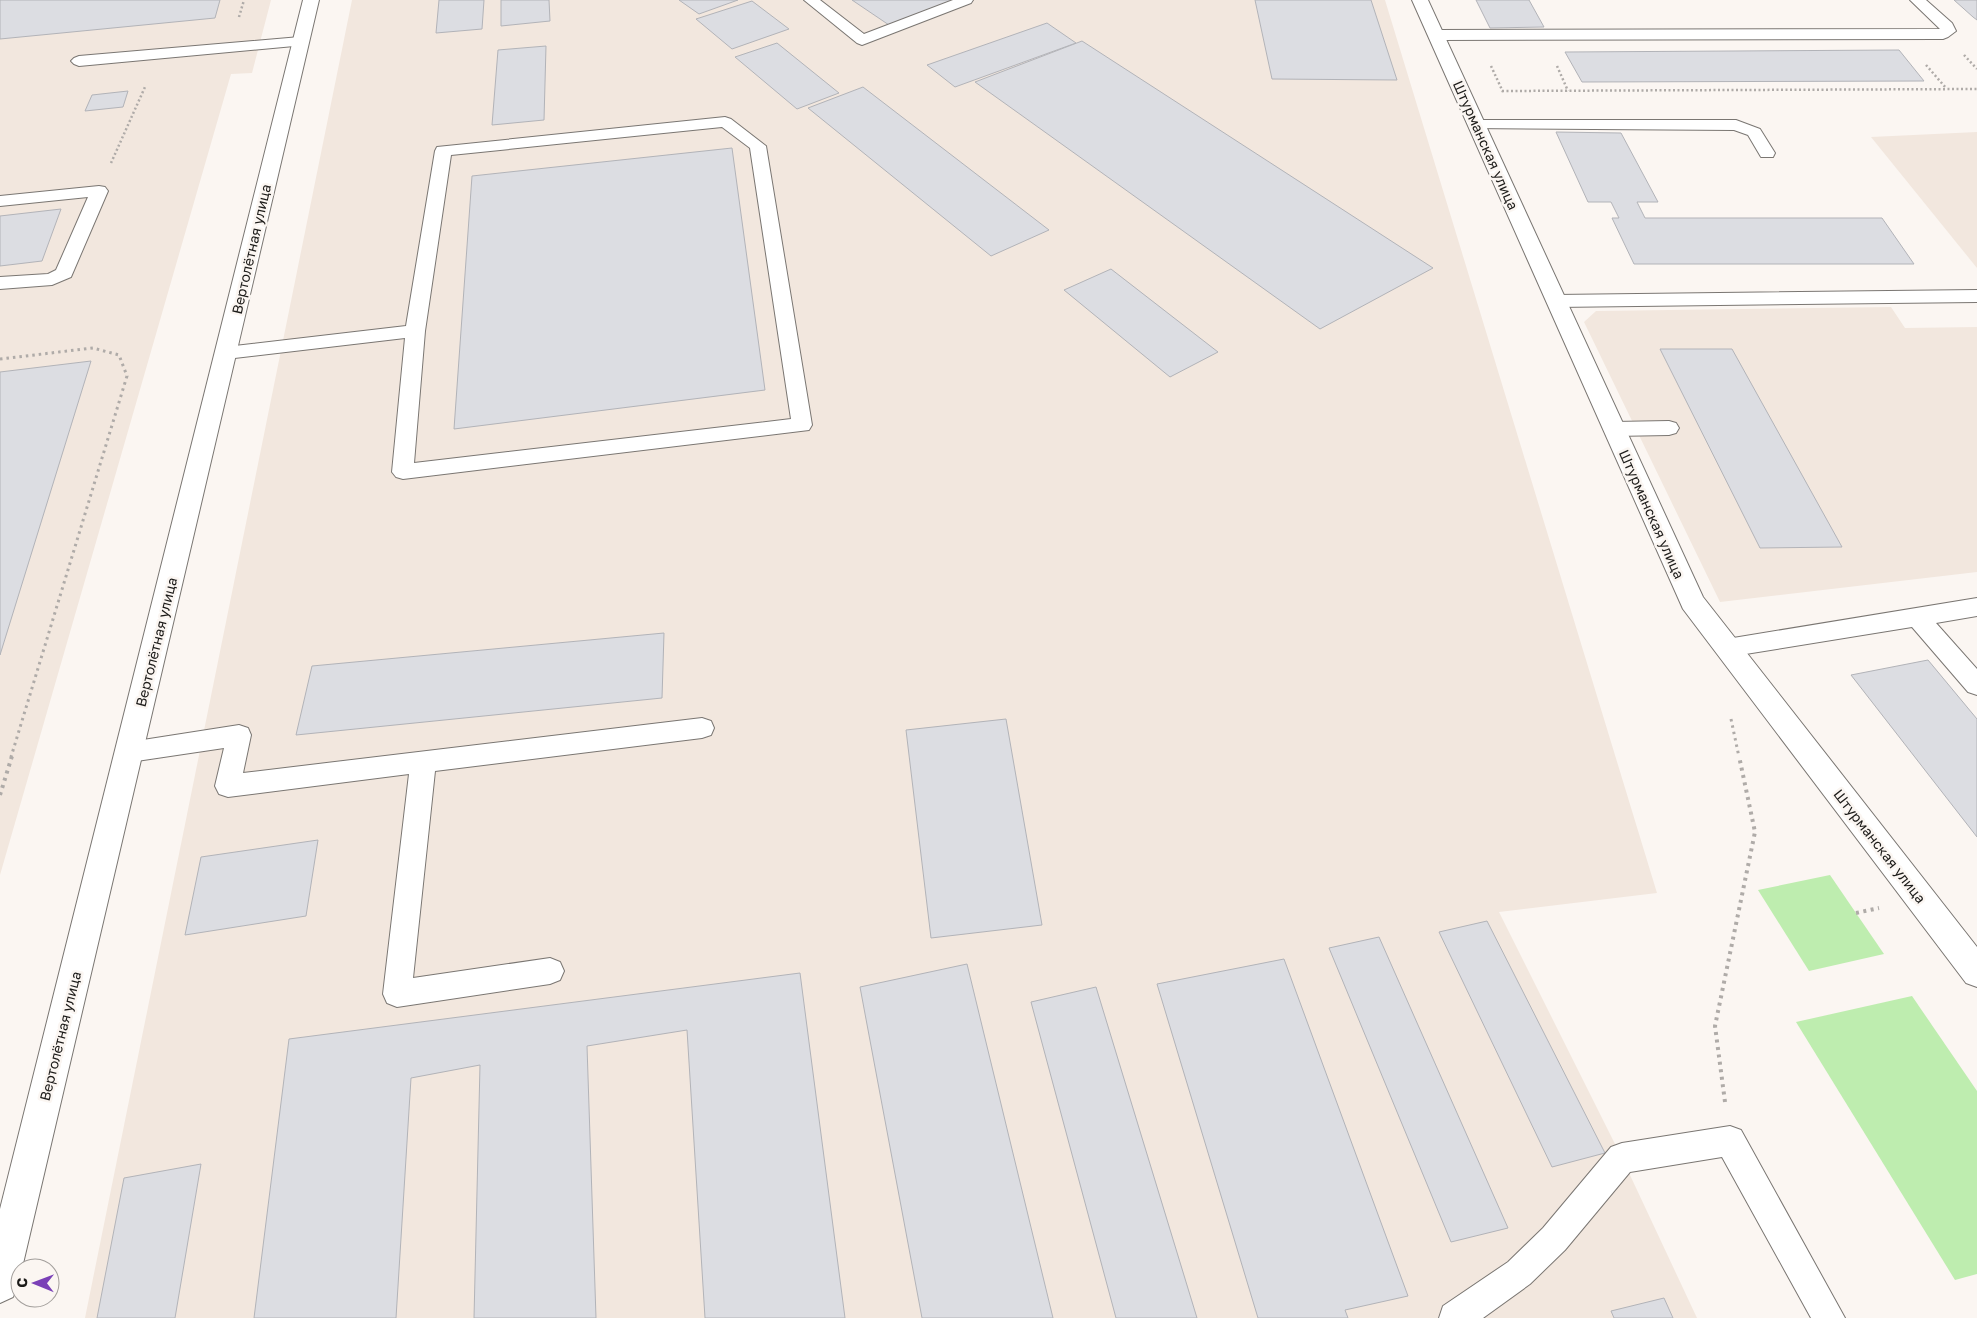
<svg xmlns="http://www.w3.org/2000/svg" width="1977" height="1318" viewBox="0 0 1977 1318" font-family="'Golos Text',sans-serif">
  <rect width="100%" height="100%" fill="#fbf6f2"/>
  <g fill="#f2e7de">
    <polygon points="0,0 271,0 252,73 231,74 0,875"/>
    <polygon points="352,0 1385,0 1657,893 1499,912 1622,1158 1697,1318 85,1318"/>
    <polygon points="1977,132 1977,268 1871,137"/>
    <polygon points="1891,307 1905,328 1977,327 1977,572 1720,602 1584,322 1596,311"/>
  </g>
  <g fill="#beedaf">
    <polygon points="1830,875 1884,954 1809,971 1758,890"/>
    <polygon points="1912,996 1977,1091 1977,1274 1955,1280 1796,1022"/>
  </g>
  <g fill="#dcdde2" stroke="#b2b3b8">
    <polygon points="0,0 220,0 215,18 0,39"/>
    <polygon points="439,0 484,0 482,29 436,33"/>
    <polygon points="501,0 549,0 550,21 501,26"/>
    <polygon points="679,0 738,0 699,14"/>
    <polygon points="852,0 954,0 889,25"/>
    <polygon points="1255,0 1371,0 1397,80 1272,79"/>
    <polygon points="1476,0 1529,0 1544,27 1490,28"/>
    <polygon points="1954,0 1977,0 1977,20 1973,17"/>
    <polygon points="752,1 789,29 732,49 696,19"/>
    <polygon points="1047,23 1076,43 955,87 927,65"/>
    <polygon points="1082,41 1433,268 1320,329 975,82"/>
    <polygon points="777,43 839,93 797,109 735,57"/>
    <polygon points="546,46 544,120 492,125 498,50"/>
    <polygon points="1899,50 1924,81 1582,82 1565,52"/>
    <polygon points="863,87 1049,230 991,256 808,108"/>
    <polygon points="128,91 123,107 85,111 92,95"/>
    <polygon points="1556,132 1621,133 1658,202 1637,202 1645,218 1882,218 1914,264 1634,264 1612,218 1619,218 1611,202 1588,202"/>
    <polygon points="732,148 765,390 454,429 472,176"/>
    <polygon points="61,209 42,261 0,266 0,216"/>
    <polygon points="1111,269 1218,352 1170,377 1064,290"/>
    <polygon points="1660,349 1732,349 1842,547 1760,548"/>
    <polygon points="91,361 0,655 0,372"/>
    <polygon points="664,633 662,698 296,735 312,666"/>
    <polygon points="1928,660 1977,719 1977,837 1851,675"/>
    <polygon points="1006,719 1042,925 931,938 906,730"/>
    <polygon points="318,840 306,916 185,935 201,857"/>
    <polygon points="1487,921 1605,1153 1552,1167 1439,932"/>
    <polygon points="1379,937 1508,1228 1451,1242 1329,948"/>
    <polygon points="1284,959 1408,1296 1345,1310 1348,1318 1258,1318 1157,984"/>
    <polygon points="967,964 1053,1318 922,1318 860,987"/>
    <polygon points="800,973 845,1318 705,1318 687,1030 587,1046 596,1318 474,1318 480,1065 411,1078 396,1318 254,1318 289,1039"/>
    <polygon points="1096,987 1197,1318 1116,1318 1031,1002"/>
    <polygon points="201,1164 175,1318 97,1318 124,1178"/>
    <polygon points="1664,1298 1673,1318 1614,1318 1611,1311"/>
  </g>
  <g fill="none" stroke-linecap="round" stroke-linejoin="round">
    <g stroke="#7a7672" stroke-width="2">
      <g id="lane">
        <polygon points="804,0 820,0 864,34 953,0 973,0 971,3 862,45 857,43"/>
        <polygon points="1910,0 1926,0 1952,23 1956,31 1948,37 1943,39 1436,40 1431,38 1428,35 1431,32 1436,30 1940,29"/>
        <polygon points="300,37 305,39 308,42 305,45 79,66 74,64 71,61 74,58 79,56"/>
        <path d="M725 117 731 119 766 146 812 425 809 430 403 479 396 477 392 472 405 338 226 359 219 357 216 353 219 349 226 347 406 326 435 151 437 147ZM722 127 750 148 791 419 414 463 425 331 451 155Z"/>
        <polygon points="1477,120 1736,120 1760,129 1775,153 1773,157 1761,157 1748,135 1734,130 1471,128 1469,125 1471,122"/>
        <polygon points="99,186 105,187 108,191 71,277 52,285 0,289 0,277 48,274 56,270 88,197 0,206 0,196"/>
        <polygon points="1977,290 1977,302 1556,307 1549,305 1547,301 1549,297 1556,295"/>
        <polygon points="1669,421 1676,423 1679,428 1676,433 1669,435 1614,436 1607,434 1604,429 1607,424 1614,422"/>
        <polygon points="1977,598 1977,616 1936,623 1977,669 1977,695 1968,692 1912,627 1727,657 1719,655 1715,648 1719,641 1727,639"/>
        <polygon points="702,718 711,721 714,728 711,735 702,738 435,771 413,978 550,958 560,962 564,971 560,980 550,984 397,1007 387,1003 383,994 409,774 228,797 219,794 215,786 224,748 130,762 121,759 117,752 121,745 130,742 239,725 248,728 251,735 243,773"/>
        <polygon points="1730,1126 1741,1130 1845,1318 1811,1318 1722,1157 1630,1172 1565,1250 1530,1284 1483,1318 1439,1318 1443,1306 1508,1262 1543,1228 1611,1147 1622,1143"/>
      </g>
    </g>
    <g stroke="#7a7672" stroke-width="2">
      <g id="street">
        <polygon points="303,0 319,0 22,1268 20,1268 20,1279 13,1297 0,1303 0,1209"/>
        <polygon points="1412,0 1428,0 1703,597 1977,947 1977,987 1966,983 1683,609"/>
      </g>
    </g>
    <g stroke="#afaba8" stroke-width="2.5" stroke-dasharray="2 2.5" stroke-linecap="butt">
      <polyline points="239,17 244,0"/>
      <polyline points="1964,55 1977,69"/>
      <polyline points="1926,65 1946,88"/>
      <polyline points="1491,66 1503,92"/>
      <polyline points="1557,66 1568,91"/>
      <polyline points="1502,91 1977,89"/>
      <polyline points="111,163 145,87"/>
    </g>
    <g stroke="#afaba8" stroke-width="3" stroke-dasharray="2.5 4" stroke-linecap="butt">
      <polyline points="0,359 93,348 119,355 127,376 11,757"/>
      <polyline points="1731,719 1739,757"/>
    </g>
    <g stroke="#afaba8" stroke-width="4" stroke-dasharray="3 4.5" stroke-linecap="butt">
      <polyline points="0,795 12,756"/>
      <polyline points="1856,913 1879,908"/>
      <polyline points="1725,1102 1715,1026 1755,832 1739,756"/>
    </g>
    <use href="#lane" fill="#fff" fill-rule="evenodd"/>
    <use href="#street" fill="#fff" fill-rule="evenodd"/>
  </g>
  <g text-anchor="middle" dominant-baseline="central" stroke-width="5" stroke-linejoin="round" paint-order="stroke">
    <g font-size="14" fill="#1c1b19" stroke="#fbf6f2">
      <text transform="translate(1486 145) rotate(66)">Штурманская улица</text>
      <text transform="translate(251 249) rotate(-77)">Вертолётная улица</text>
      <text transform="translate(1652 514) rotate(66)">Штурманская улица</text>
      <text transform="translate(156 642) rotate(-76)">Вертолётная улица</text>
      <text transform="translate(1880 846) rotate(52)">Штурманская улица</text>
      <text transform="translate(60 1036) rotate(-76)">Вертолётная улица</text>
    </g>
  </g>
  <g transform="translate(35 1283) rotate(271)"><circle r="24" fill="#fbf6f2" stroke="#a29e9b"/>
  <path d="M0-4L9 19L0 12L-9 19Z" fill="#7a40b7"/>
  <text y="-8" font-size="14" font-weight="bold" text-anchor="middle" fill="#1c1b19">С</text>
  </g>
</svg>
